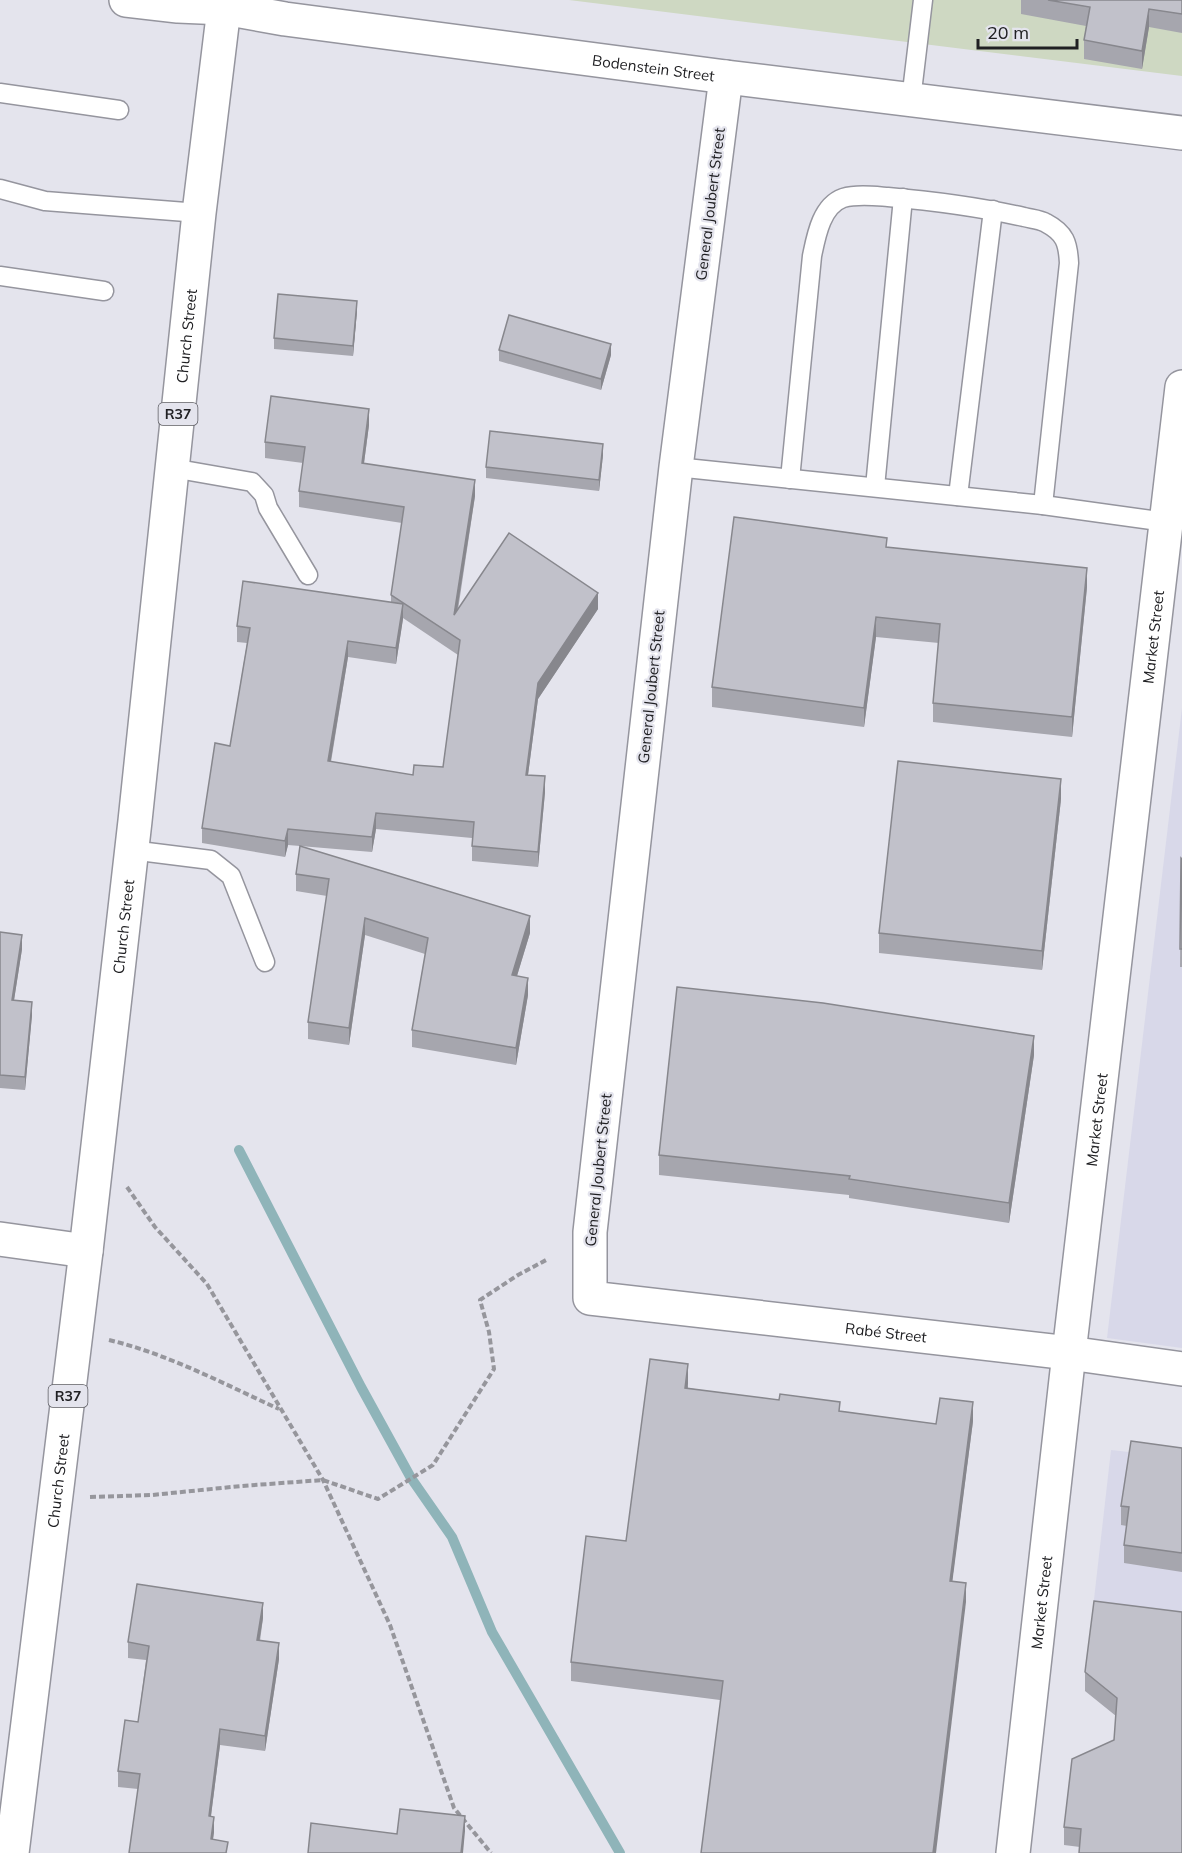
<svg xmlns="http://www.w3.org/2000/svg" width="1182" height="1853" viewBox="0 0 1182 1853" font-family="Mulish,sans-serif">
  <rect width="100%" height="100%" fill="#e4e4ed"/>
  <g fill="#d8d8e9">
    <polygon points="1182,708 1182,1348 1107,1338"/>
    <polygon points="1111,1450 1182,1458 1182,1660 1089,1643"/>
  </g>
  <polygon fill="#ced8c2" points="569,0 1182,0 1182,76"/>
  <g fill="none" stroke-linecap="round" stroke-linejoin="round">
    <polyline stroke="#8fb4b9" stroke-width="10" points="239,1150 361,1387 411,1478 452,1537 492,1632 620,1853"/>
    <g stroke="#95959e" stroke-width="21">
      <g id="service">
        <polyline points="0,93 119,110"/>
        <polyline points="911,100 923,0"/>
        <polyline points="0,189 45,201 199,213"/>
        <polyline points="0,276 104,291"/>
        <polyline points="676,467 1043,505 1166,522"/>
        <polyline points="172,468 252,482 264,495 268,508 308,575"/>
        <path d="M790 479 812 256C816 237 821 206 843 198 857 194 874 196 888 197 934 201 979 207 1024 217 1031 219 1039 219 1046 223 1065 233 1068 243 1069 263L1043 505"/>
        <polyline points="875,487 903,198"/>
        <polyline points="958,496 993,210"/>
        <polyline points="131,850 211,860 231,876 265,962"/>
      </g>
    </g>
    <g stroke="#95959e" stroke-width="36">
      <g id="minor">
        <path id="s1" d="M126 0 178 6 224 8 285 19 726 77 1182 133"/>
        <path id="s2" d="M726 77 676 467 590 1232V1298L1069 1353 1182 1369"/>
        <polyline points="0,1239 86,1251"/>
        <path id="s3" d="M1013 1853 1069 1353 1182 387"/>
      </g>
    </g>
    <g stroke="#95959e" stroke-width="36">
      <g id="primary">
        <path id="s4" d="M12 1853 86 1251 135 821 199 213 225 0"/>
      </g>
    </g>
    <g stroke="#96969c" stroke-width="4" stroke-dasharray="6 3" stroke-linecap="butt">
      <polyline points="127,1187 155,1227 207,1284 323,1480 390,1625 454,1808 491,1853"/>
      <path d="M109 1340C168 1354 224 1384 279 1409"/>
      <polyline points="90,1497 152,1495 241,1486 323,1480 378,1499 433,1465 494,1369 489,1332 480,1300 518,1275 548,1259"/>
    </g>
    <use href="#service" stroke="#fff" stroke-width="18"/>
    <use href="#minor" stroke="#fff" stroke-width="33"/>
    <use href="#primary" stroke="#fff" stroke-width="33"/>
  </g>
  <g fill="#a6a6ae" fill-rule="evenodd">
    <polygon points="1021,0 1182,0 1182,33 1149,27 1142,69 1084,59 1084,40 1086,26 1021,14"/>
    <polygon points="357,311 353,356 274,349 274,338"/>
    <polygon points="499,350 611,355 601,390 499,361"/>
    <path d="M369 425 364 463 475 496 458 610 598 609 538 699 528 775 545 792 538 867 472 861V838L376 829 372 852 288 845 285 857 202 843V828L230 746 247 643 237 642V626L391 602V595L402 523 299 507V491L303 463 265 458V442ZM403 618 458 655 443 767 413 775 331 762 348 657 396 664Z"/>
    <polygon points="603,455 599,491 486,478 486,467"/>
    <polygon points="887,547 1087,587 1072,737 933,722 933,703 939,643 876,637 864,727 712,707 712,687"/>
    <polygon points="1061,799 1042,970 879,953 879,933"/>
    <polygon points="300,846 530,933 517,976 528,995 516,1065 412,1047 412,1030 425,954 365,935 349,1045 308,1039 308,1022 327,896 296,891 296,874"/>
    <polygon points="1181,858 1182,859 1182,967 1180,967"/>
    <polygon points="0,932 22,949 14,1000 32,1015 25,1090 0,1088"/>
    <polygon points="1034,1055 1009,1223 849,1198 849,1195 659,1175 659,1155"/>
    <polygon points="688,1384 688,1388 840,1411 936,1424 973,1421 952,1581 966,1602 720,1700 571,1681 571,1662 626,1541"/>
    <polygon points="1182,1448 1182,1572 1124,1563 1124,1545 1127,1526 1121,1525 1121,1506"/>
    <polygon points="1182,1612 1080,1847 1064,1845 1064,1827 1114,1740 1116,1716 1085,1691 1085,1672"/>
    <polygon points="263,1618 260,1641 279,1659 265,1751 220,1745 211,1816 214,1832 213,1839 228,1853 138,1789 118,1787 118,1771 138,1722 146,1660 128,1658 128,1642"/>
  </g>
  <g fill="#87878d">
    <polygon points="1149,9 1149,27 1142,69 1142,51"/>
    <polygon points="357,301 357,311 353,356 353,346"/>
    <polygon points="611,344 611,355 601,390 601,379"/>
    <polygon points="369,409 369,425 362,478 362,463"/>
    <polygon points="603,444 603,455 599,491 599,480"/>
    <polygon points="475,480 475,496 454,630 454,615"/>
    <polygon points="1087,568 1087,587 1072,737 1072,717"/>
    <polygon points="598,593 598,609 538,699 526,790 526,775 538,683"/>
    <polygon points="403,604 403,619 396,664 396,648"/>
    <polygon points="876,617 876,637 864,727 864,708"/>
    <polygon points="348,641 348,657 328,777 328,761"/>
    <polygon points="545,776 545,792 538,867 538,852"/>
    <polygon points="1061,779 1061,799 1042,970 1042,951"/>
    <polygon points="376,813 376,829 372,852 372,837"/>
    <polygon points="288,829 288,845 285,857 285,841"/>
    <polygon points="530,916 530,933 512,992 512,975"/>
    <polygon points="365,918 365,935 349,1045 349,1028"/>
    <polygon points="22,935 22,949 12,1013 12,1000"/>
    <polygon points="528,978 528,995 516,1065 516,1048"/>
    <polygon points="32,1002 32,1015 25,1090 25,1077"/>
    <polygon points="1034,1036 1034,1055 1009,1223 1009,1203"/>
    <polygon points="688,1364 688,1384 685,1407 685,1388"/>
    <polygon points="973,1402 973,1421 950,1600 950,1581"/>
    <polygon points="966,1583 966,1602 936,1853 933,1853"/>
    <polygon points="263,1603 263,1618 257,1655 257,1640"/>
    <polygon points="279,1643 279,1659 265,1751 265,1736"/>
    <polygon points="220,1729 220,1745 209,1831 209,1816"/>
    <polygon points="465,1816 465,1831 463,1853 461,1853"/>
    <polygon points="214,1817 214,1832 211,1853 211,1839"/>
  </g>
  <g fill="#c1c1ca" stroke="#87878d" stroke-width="1.5">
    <polygon points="1048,0 1182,0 1182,14 1149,9 1142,51 1084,40 1090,7"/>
    <polygon points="278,294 357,301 353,346 274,338"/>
    <polygon points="509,315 611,344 601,379 499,350"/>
    <polygon points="271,396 369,409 362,463 475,480 454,615 509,533 598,593 538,683 526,775 545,776 538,852 472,846 474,822 376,813 372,837 288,829 285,841 202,828 215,743 230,746 250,628 237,626 243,581 403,604 396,648 348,641 328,761 413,775 414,765 443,767 460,640 391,595 404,507 299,491 305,447 265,442"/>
    <polygon points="490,431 603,444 599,480 486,467"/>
    <polygon points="734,517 887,538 886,547 1087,568 1072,717 933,703 940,624 876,617 864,708 712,687"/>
    <polygon points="898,761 1061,779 1042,951 879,933"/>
    <polygon points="300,846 530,916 512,975 528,978 516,1048 412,1030 428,938 365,918 349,1028 308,1022 329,879 296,874"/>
    <polygon points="1181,858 1182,859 1182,949 1180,949"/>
    <polygon points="0,932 22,935 12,1000 32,1002 25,1077 0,1075"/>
    <polygon points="677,987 823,1003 1034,1036 1009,1203 849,1179 850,1176 659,1155"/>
    <polygon points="650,1359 688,1364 685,1388 779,1400 780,1394 840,1402 839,1411 936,1424 940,1398 973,1402 950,1581 966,1583 933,1853 701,1853 723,1681 571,1662 586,1536 626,1541"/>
    <polygon points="1131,1441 1182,1448 1182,1553 1124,1545 1129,1507 1121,1506"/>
    <polygon points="137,1584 263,1603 257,1640 279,1643 265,1736 220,1729 209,1816 214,1817 211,1839 228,1842 226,1853 129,1853 140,1774 118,1771 125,1720 138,1722 149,1646 128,1642"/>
    <polygon points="1094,1601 1182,1612 1182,1853 1079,1853 1081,1829 1064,1827 1072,1759 1114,1740 1117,1698 1085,1672"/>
    <polygon points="400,1809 465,1816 461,1853 308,1853 311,1823 397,1834"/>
  </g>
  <g text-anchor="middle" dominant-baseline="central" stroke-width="4.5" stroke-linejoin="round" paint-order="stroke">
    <g fill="#e4e4ed" stroke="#5b5b60" stroke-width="1.5">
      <rect x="158.5" y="403" width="39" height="22" rx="4.5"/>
      <rect x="48.5" y="1385" width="39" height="22" rx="4.5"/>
    </g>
    <g font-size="14" font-weight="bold" fill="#202023">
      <text x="178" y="414">R37</text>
      <text x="68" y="1396">R37</text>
    </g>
    <g font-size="15" fill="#202023" stroke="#e4e4ed">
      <text stroke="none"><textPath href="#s1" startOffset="532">Bodenstein Street</textPath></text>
      <text transform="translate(710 204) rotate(-83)">General Joubert Street</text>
      <text stroke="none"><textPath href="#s4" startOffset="1527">Church Street</textPath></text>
      <text stroke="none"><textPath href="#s3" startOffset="1224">Market Street</textPath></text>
      <text transform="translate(651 687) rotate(-84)">General Joubert Street</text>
      <text stroke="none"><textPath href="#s4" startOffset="933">Church Street</textPath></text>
      <text stroke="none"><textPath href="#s3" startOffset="738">Market Street</textPath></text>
      <text transform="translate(598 1170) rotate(-84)">General Joubert Street</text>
      <text stroke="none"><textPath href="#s2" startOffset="1527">Rabé Street</textPath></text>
      <text stroke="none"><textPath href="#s4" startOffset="375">Church Street</textPath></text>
      <text stroke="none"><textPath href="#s3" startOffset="252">Market Street</textPath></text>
    </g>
  </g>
  <path d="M978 39v9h99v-9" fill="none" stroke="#202023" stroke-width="3"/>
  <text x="987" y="39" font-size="18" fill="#202023" stroke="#e4e4ed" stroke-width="4.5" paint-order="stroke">20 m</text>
</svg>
